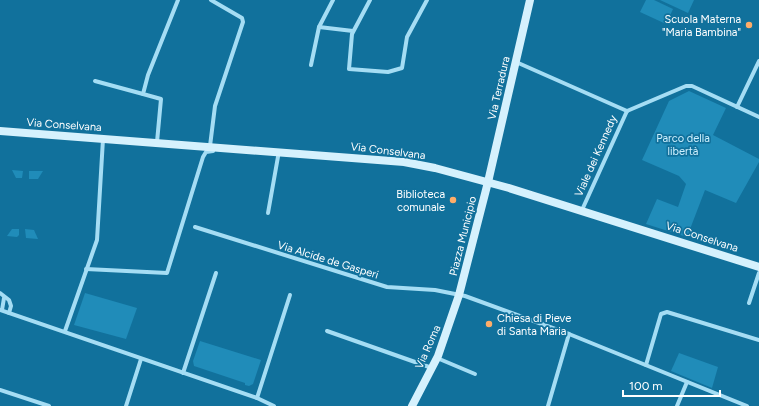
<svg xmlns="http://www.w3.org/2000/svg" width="759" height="406" viewBox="0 0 759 406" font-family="Figtree,sans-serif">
  <rect width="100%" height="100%" fill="#11719c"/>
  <g fill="#208cb9">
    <polygon points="646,0 654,0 673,9 666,24 640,12"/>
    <polygon points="660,0 694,0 688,13"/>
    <polygon points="689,91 726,108 713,135 759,159 759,162 736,203 705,190 687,237 646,224 657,199 678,207 686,184 679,176 642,160 669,101"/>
    <polygon points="12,170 23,171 22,178 16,178"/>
    <polygon points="29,171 43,171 38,179 29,179"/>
    <polygon points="12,229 19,229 19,235 17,237 7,236"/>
    <polygon points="25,229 34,230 38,239 26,238"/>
    <polygon points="85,293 137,308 126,339 74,325"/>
    <polygon points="200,341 261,360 253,384 249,386 245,385 245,383 194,366 193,361"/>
    <polygon points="679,353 718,367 712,388 671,371"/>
  </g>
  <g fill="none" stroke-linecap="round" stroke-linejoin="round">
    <g stroke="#a5ddf4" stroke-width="4">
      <polyline points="370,0 352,34 349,69 388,72 402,68 407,37 427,0"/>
      <polyline points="319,27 353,31"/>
      <polyline points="516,62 627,111"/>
      <polyline points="311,65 319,27 333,0"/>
      <polyline points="95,81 143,94"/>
      <polyline points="737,107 759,61"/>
      <polyline points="627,111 686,86 692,86 759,117"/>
      <polyline points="157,142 161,99 143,94 148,75 178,0"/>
      <polyline points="210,146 215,106 243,22 242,18 211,0"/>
      <polyline points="582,210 627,111"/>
      <polyline points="268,213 279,151"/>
      <polyline points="195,227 387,287 435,290 465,296 569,334 747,406"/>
      <polyline points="86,269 167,273 203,157 206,152 213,151"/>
      <polyline points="0,293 9,300 11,306 9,313"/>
      <polyline points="749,303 759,273"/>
      <polyline points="0,310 257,398 274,406"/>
      <polyline points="2,310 4,298"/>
      <polyline points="65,331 97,240 103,139"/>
      <polyline points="327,331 432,368"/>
      <polyline points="437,358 475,374"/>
      <polyline points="646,365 661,314 667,312 759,340"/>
      <polyline points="183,373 216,273"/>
      <polyline points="0,390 49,406"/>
      <polyline points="257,398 290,295"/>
      <polyline points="126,406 141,359"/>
      <polyline points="548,406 569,334"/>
      <polyline points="677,406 687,382"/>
    </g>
    <g stroke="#d5f1fd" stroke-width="8">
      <polyline points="0,131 404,162 435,168 509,188 759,267"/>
      <polyline points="412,406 438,356 459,295 488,182 530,0"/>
    </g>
  </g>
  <g fill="#ffad69" stroke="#11719c" stroke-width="1.5">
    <circle cx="749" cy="25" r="4"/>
    <circle cx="453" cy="200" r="4"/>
    <circle cx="489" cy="324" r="4"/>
  </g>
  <g text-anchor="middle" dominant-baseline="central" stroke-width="3.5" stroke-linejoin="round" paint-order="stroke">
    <g font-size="11" fill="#fff" stroke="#11719c" text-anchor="end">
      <text x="741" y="19">Scuola Materna<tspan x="741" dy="13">"Maria Bambina"</tspan></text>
      <text x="445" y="194">Biblioteca<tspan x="445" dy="13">comunale</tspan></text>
      <text x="497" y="318" text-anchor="start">Chiesa di Pieve<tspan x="497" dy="13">di Santa Maria</tspan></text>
    </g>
    <g font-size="11" fill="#fff" stroke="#11719c">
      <text transform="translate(499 88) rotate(-77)">Via Terradura</text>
      <text transform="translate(64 125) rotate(4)">Via Conselvana</text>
      <text transform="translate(388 151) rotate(7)">Via Conselvana</text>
      <text transform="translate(596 156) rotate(-66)">Viale dei Kennedy</text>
      <text transform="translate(463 236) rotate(-76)">Piazza Municipio</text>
      <text transform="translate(702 237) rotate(18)">Via Conselvana</text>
      <text transform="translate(328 260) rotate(17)">Via Alcide de Gasperi</text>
      <text transform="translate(428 347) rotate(-66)">Via Roma</text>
    </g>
    <g font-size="11" fill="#cef0fe" stroke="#11719c">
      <text x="683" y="138">Parco della<tspan x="683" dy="13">libertà</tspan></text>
    </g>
  </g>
  <path d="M623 390v6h97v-6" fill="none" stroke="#ffffff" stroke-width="2"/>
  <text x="629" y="390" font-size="12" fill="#ffffff" stroke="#11719c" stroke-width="3" paint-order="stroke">100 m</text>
</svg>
